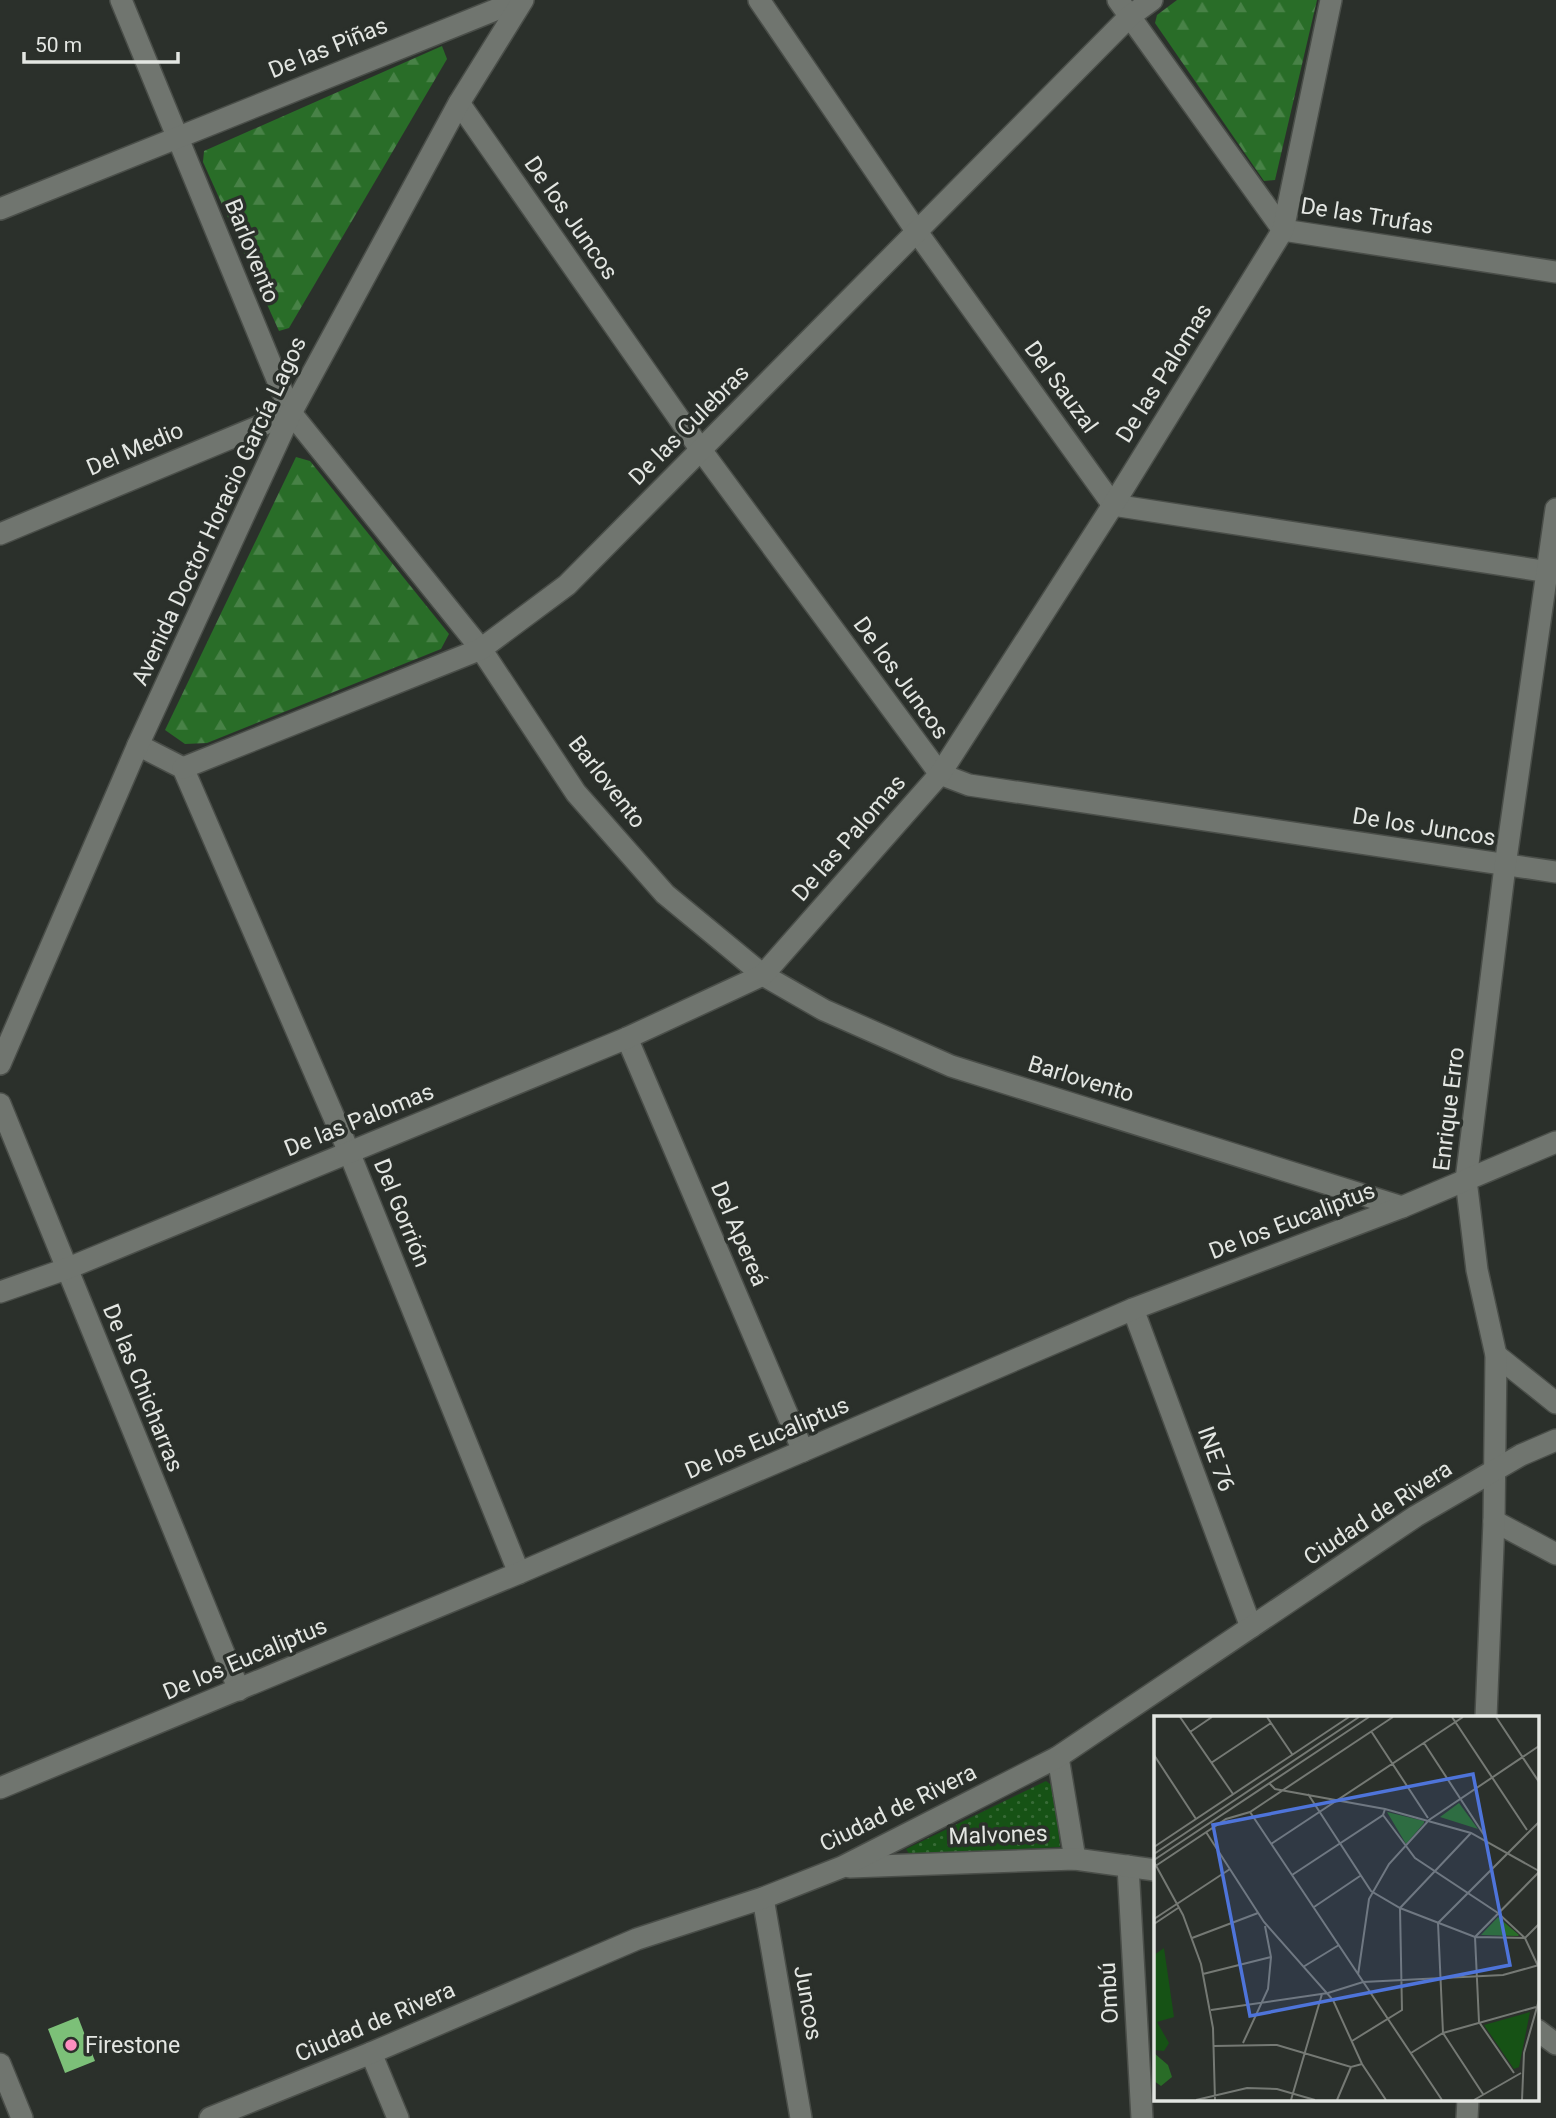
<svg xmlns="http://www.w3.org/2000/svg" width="1556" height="2118" viewBox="0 0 1556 2118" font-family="Roboto,sans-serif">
  <defs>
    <pattern id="forest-firs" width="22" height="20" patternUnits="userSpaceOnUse" patternTransform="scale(1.75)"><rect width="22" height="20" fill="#296d28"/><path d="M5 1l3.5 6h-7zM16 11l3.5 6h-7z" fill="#488247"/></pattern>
    <pattern id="park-dots" width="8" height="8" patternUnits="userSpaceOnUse" patternTransform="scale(1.75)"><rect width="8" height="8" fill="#165215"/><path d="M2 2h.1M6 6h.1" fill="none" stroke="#386b37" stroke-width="1.8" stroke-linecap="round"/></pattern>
  </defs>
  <rect width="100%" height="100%" fill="#2b302b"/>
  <g fill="url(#forest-firs)">
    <polygon points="1177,0 1317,0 1275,180 1264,181 1155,23 1157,15"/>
    <polygon points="442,46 447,59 289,328 279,331 203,162 204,151"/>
    <polygon points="296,457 310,461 449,634 441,649 207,743 185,744 165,730"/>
  </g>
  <polygon fill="url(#park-dots)" points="1046,1781 1054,1787 1060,1847 910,1855 906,1849"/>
  <polygon fill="#7cc078" points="78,2017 95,2061 65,2073 48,2029"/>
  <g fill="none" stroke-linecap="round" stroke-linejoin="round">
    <g stroke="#4a4e49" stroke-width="24">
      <g id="minor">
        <polyline points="121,0 291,413 481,649 576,793 665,894 763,975 824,1010 951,1066 1402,1207"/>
        <polyline points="759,0 917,232 1113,505 1556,573"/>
        <polyline points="1118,0 1283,230 1556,272"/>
        <polyline points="459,103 701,450 940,774 969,785 1556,872"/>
        <polyline points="0,209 520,0"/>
        <polyline points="0,534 291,413"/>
        <polyline points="138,745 183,768 349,1152 519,1573"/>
        <polyline points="183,768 481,649 567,585 1130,16 1152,0"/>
        <polyline points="627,1038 803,1451"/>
        <polyline points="0,1064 138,745 291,413 459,103 523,0"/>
        <polyline points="0,1104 239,1690"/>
        <polyline points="0,1292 66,1269 627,1038 763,975 940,774 1113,505 1283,230 1331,0"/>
        <polyline points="1133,1309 1251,1627"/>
        <polyline points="1496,1355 1556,1403"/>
        <polyline points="1494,1521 1556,1554"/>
        <polyline points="1486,1717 1494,1521 1496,1355 1477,1270 1466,1180 1505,866 1556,509"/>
        <polyline points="1058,1757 1075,1859"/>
        <polyline points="0,1788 519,1573 1133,1309 1402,1207 1556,1142"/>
        <polyline points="1128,1866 1142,2118"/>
        <polyline points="850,1867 1075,1859 1155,1870"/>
        <polyline points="763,1898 801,2118"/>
        <polyline points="1537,2030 1556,2044"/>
        <polyline points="371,2053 398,2118"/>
        <polyline points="0,2064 22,2118"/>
        <polyline points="210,2118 371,2053 637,1939 763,1898 842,1867 1058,1757 1416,1516 1521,1455 1556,1440"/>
        <polyline points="1467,2118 1468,2099"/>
      </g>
    </g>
    <use href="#minor" stroke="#70756f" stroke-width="21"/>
  </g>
  <circle fill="#fd8ebf" stroke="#2b302b" stroke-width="2.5" cx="71" cy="2045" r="7"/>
  <g text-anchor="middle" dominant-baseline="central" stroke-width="7" stroke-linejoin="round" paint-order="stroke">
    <g font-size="23" fill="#e3e6e2" stroke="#2b302b">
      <text transform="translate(328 48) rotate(-22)">De las Piñas</text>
      <text transform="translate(1367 216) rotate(9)">De las Trufas</text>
      <text transform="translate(571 218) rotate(55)">De los Juncos</text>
      <text transform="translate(252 251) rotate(68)">Barlovento</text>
      <text transform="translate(1164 373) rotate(-58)">De las Palomas</text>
      <text transform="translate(1061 387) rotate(54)">Del Sauzal</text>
      <text transform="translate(689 425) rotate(-45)">De las Culebras</text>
      <text transform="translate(135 449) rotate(-23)">Del Medio</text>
      <text transform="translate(219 511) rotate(-65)">Avenida Doctor Horacio García Lagos</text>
      <text transform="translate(901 678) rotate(54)">De los Juncos</text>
      <text transform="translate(607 782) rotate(52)">Barlovento</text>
      <text transform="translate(1424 827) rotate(9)">De los Juncos</text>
      <text transform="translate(849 838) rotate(-49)">De las Palomas</text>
      <text transform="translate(1081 1079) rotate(17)">Barlovento</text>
      <text transform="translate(1449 1109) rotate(-83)">Enrique Erro</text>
      <text transform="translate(359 1120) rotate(-22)">De las Palomas</text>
      <text transform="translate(402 1213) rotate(68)">Del Gorrión</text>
      <text transform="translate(1292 1221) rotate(-21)">De los Eucaliptus</text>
      <text transform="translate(739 1234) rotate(67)">Del Apereá</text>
      <text transform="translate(143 1388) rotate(68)">De las Chicharras</text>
      <text transform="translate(767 1438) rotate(-23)">De los Eucaliptus</text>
      <text transform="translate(1216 1459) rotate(70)">INE 76</text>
      <text transform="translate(1378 1513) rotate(-33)">Ciudad de Rivera</text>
      <text transform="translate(245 1659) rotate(-23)">De los Eucaliptus</text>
      <text transform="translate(898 1808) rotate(-26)">Ciudad de Rivera</text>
      <text transform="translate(998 1835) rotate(-2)">Malvones</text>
      <text transform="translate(1109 1993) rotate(-93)">Ombú</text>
      <text transform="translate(808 2003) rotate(80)">Juncos</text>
      <text transform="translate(375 2022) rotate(-23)">Ciudad de Rivera</text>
    </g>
    <g font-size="23" fill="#e3e6e2" stroke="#2b302b" text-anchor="start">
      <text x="85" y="2045">Firestone</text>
    </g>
  </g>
  <g transform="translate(1154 1716)">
    <rect width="385" height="385" fill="#2b302b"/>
    <path d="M10 232 20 301 3 306 15 327 10 335 0 334V239Z" fill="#165215"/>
    <path d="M305 87 324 113 286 101ZM233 96 270 105V107L252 128ZM344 201 365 219 364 220 327 219Z" fill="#296d28"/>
    <path d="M376 296 365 351 360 353 330 309Z" fill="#165215"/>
    <path d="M0 337 14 349 18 361 7 370 0 365Z" fill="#296c27"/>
    <path fill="none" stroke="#757974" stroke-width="2" d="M26 1 79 78M113 1 138 38M298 1 373 114M342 1 385 66M217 15 274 102M36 16 58 1M270 27 332 122M0 39 42 103M57 47 117 7M115 67 121 73 231 93 317 117 385 155M154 78 217 175 246 192 321 221 371 222 385 208M96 96 288 384M229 99 261 142 344 197 371 222 384 250M52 116 110 206 179 284 208 348 232 384M117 128 309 1M0 131 195 1M0 138 205 1M0 144 215 1M0 146 29 199 47 248 59 312 61 384M0 151 72 103 96 96 239 1M138 159 229 99 231 93M160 191 206 160M0 203 76 153M0 208 24 192M38 222 104 197M149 251 185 229M49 258 117 241M204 259 215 183 235 148 275 104 385 30M57 294 174 277 209 266 349 259 385 249M198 325 248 294 246 192 317 117M89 327 114 273 117 241 111 210M60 330 123 329 197 351 208 348M257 337 289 317 382 291M360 357 325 306 321 221 385 156M329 378 289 317 284 207 385 106M42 384 93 372 123 373 161 384M137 384 168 278M183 384 197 351M320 384 367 357M368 384 370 337 385 284"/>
    <path fill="#4e74da" fill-opacity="0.15" stroke="#4e74da" stroke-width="3.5" d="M319 58 356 249 96 300 59 109Z"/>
    <rect width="385" height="385" fill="none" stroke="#e3e6e2" stroke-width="3.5"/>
  </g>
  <path d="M24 52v10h154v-10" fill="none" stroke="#e3e6e2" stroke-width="3.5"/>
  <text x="35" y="52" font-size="21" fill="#e3e6e2" stroke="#2b302b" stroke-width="5" paint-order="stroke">50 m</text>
</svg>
